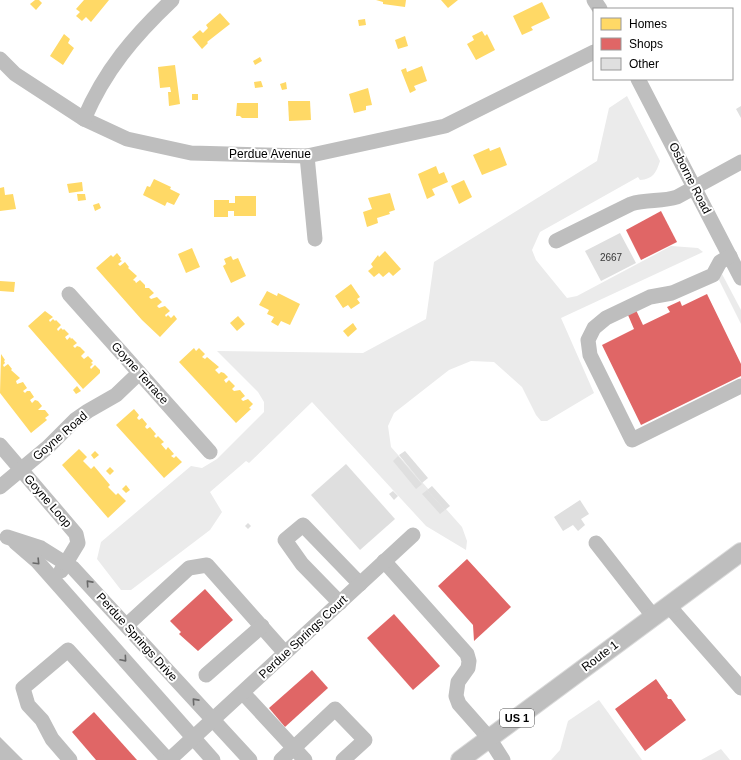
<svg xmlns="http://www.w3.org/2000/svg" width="741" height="760" viewBox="0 0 741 760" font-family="Helvetica,sans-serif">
  <rect width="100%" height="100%" fill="#fff"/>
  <g fill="#ebebeb">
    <path d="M627 96 660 161C656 173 653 179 640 180L638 177 540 232 532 250 536 260 567 298 577 296 671 246 698 248 703 252 561 318 594 393 547 421H541L536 415 522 387 494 362 471 361 449 370 394 413 388 426 391 447 462 527 467 541 466 550 426 526 312 402 249 463 246 461 210 492 222 512 210 530 131 590H121L97 559 101 542 191 466 202 468 217 459 264 412V402L258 392 217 351 363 353 426 319 434 262 597 161 609 108Z"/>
    <polygon points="722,274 741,310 741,324 718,278"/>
    <polygon points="599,700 642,760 551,760 560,750 568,721"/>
    <polygon points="721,749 730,760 701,760"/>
  </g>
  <polygon fill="#bebebe" points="0,737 23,760 0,760"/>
  <g fill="#ffd966">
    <polygon points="35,0 39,0 42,3 36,10 30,4"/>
    <polygon points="84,0 109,0 91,22 86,17 82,21 76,16 80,12 76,9"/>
    <polygon points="376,0 406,0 405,7 383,4 383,2"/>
    <polygon points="441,0 458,0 448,8"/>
    <polygon points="542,2 550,18 531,27 533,30 522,35 513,16"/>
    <polygon points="220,13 230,24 207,42 208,43 202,49 192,37 200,30 203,33 208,28 206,25"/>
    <polygon points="365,19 366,25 359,26 358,20"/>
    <polygon points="482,31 485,36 487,34 495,50 476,60 467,44 474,40 472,36"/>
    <polygon points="64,34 70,39 68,43 74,48 63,65 50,56"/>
    <polygon points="405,36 408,46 398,49 395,40"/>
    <polygon points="260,57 262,61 255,65 253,61"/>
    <polygon points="175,65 180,104 169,106 168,92 171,92 170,87 160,88 158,67"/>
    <polygon points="422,66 427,81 414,86 416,90 410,93 401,70 406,68 407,72"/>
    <polygon points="261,81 263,87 255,88 254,82"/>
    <polygon points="286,82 287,89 282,90 280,84"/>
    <polygon points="368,88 372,105 366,106 366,110 354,113 349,94"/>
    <rect x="192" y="94" width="6" height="6"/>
    <polygon points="288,101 310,101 311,120 289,121"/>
    <polygon points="237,103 258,103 258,118 242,118 240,116 236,116"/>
    <polygon points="500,147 507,165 482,175 473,155 489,148 490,151"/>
    <polygon points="436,166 439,174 444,172 448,182 432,189 435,195 427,199 418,174"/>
    <polygon points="154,179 171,187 170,189 180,194 174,205 167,202 165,206 143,195 147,186 150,187"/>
    <polygon points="464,180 472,197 459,204 451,186"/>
    <polygon points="82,182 83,191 69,193 67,184"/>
    <polygon points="4,187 5,195 13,194 16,209 0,211 0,188"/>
    <polygon points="390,193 395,210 389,212 390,214 377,218 378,223 367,227 363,212 372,209 368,198"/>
    <polygon points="77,194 85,194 86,200 78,201"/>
    <polygon points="235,196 256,196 256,216 234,216 234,211 228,211 228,217 214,217 214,200 229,200 229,203 235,203"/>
    <polygon points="99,203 101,208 95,211 93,205"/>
    <polygon points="192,248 200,267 186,273 178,254"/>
    <polygon points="385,251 401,269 393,276 389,272 383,277 379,273 374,277 368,271 373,267 371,264 378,255 379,257"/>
    <polygon points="117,253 121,258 120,260 122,261 118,264 120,266 125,262 129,267 128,268 137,276 133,280 135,281 136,283 140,280 145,285 145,288 149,288 154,293 149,297 151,299 157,297 162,302 157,306 159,308 165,306 170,311 165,315 166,317 168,315 171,318 174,315 177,319 160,337 142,320 96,268 111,255 113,257"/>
    <polygon points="231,256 233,260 238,258 246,276 231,283 223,266 226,264 224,259"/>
    <polygon points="0,281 15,282 14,292 0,291"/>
    <polygon points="351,284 360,297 357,299 360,303 351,309 348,305 343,308 335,296"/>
    <polygon points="267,291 277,296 278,293 300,304 290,325 281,321 278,326 271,322 274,317 267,314 269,310 259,305"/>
    <polygon points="45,311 53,317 49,320 50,322 53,319 55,321 56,320 61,325 57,329 58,331 61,328 63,330 64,329 69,334 65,337 67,340 70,337 71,339 72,338 77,343 73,346 75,348 77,346 80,347 85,352 81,356 84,359 88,356 93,361 91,363 93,364 90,367 91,369 95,365 100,370 100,373 83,389 28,326"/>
    <polygon points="238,316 245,324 237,331 230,323"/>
    <polygon points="353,323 357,329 348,337 343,331"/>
    <polygon points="194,348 196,351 199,348 205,354 202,357 205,359 207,357 219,367 215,370 219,374 221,372 224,373 228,377 224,380 226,383 229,380 235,386 232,389 234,391 240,390 245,396 241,399 243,401 248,399 253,404 249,408 251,409 236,423 179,362"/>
    <polygon points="1,354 5,360 4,361 5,363 3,365 4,367 8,364 12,369 11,370 20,378 16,381 17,384 23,382 27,388 23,391 25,393 27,391 30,391 34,397 30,400 32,403 35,400 38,401 42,406 38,410 45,410 49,415 45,418 47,420 31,433 0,393"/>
    <polygon points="77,386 81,391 76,394 73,390"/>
    <polygon points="134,409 139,415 137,418 139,420 142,418 147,424 145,427 147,429 150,427 156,434 154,436 156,438 158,436 164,442 161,444 166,450 168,447 174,454 171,456 174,458 176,456 182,462 164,478 116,425"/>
    <polygon points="79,449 87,457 83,461 91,469 94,466 110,485 108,487 116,495 118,493 126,501 108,518 62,465"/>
    <polygon points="95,451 99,455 94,459 91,455"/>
    <polygon points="110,467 114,471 110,475 106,471"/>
    <polygon points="126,485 130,490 126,493 122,489"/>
  </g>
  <g fill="#e06666">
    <polygon points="661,211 677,242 641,260 626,230"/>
    <polygon points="707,294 741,364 741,376 641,425 602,345 634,329 628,315 636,310 643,325 670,312 667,307 680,301 682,306"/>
    <polygon points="467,559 511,607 474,641 473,625 438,586"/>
    <polygon points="205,589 233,620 198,651 179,634 181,632 170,621"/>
    <polygon points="394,614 440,666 413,690 367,638"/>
    <polygon points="312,670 328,688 285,727 269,708"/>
    <polygon points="656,679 668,696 667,697 668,699 671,699 686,720 645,751 615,709"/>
    <polygon points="94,712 137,760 96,760 72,732"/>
  </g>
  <g fill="#dfdfdf">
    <polygon points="741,106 741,118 736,109"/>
    <polygon points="620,233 636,263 601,281 585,251"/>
    <polygon points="405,451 428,478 422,483 399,455"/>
    <polygon points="398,456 422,484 416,489 393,461"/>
    <polygon points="346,464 395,519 360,550 311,495"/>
    <polygon points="432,486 450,506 445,510 427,490"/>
    <polygon points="427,490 445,510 440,514 422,494"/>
    <polygon points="393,491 398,496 394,500 389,494"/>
    <polygon points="580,500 589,514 581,519 585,525 578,531 573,525 563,531 554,517"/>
    <polygon points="248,523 251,526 248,529 245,526"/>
  </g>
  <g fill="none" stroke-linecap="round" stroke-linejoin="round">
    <g stroke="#dbdbdb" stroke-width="20">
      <polyline id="major" points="460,760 741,552"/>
    </g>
    <g stroke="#bebebe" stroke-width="15">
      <polyline points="594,0 600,9"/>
      <polyline points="0,59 15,74 84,119 127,139 191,153 307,156 445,126 594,52"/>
      <polyline points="638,79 741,278"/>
      <path d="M84 119C105 70 134 36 172 0"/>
      <polyline points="307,156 315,239"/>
      <path d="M556 241 631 204C646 199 662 202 677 197L741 162"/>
      <polyline points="730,256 720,262 713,275 672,293 650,297 606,318 594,328 588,340 590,355 632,440 741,386"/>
      <polyline points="69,294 210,452"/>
      <polyline points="0,445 76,534 78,543 61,571"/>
      <polyline points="0,487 48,447 75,420 88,411 116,395 139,373"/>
      <polyline points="7,537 41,548 73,568 250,760"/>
      <polyline points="15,542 37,561 213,760"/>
      <polyline points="596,543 653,616"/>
      <polyline points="384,561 467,654 469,661 468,668 458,682 456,696 459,704 489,738 503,760"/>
      <polyline points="340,603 302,564 285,540 303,525 360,584"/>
      <polyline points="668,605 741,688"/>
      <polyline points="127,625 189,568 207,565 285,653"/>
      <polyline points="206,675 262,626"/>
      <polyline points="243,693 305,760"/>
      <polyline points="70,760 52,739 42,720 28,705 23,688 68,650 168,760"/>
      <polyline points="169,760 413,535"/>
      <polyline points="281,760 335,709 365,740 343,760"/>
    </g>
    <use href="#major" stroke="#bebebe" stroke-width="18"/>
  </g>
  <defs><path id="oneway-chevron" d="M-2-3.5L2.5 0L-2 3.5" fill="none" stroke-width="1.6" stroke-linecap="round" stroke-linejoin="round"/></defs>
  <g stroke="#686868">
    <use href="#oneway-chevron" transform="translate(37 562) rotate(46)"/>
    <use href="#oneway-chevron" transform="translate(89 583) rotate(-132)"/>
    <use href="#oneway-chevron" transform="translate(124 659) rotate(49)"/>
    <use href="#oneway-chevron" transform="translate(195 701) rotate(-132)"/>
  </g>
  <g text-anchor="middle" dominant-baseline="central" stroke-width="4" stroke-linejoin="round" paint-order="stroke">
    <g font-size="10" fill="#383838">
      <text x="611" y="257">2667</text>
    </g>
    <rect fill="#fff" stroke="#4c4c4c" stroke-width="1" x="500" y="709" width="34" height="18" rx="3"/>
    <g font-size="11" font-weight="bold" fill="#000">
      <text x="517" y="718">US 1</text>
    </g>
    <g font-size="12" fill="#000" stroke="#fff">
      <text x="270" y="154">Perdue Avenue</text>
      <text transform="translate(690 178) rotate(63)">Osborne Road</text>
      <text transform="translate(140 373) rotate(48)">Goyne Terrace</text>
      <text transform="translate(60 436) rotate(-41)">Goyne Road</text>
      <text transform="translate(48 501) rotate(49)">Goyne Loop</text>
      <text transform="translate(137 637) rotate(48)">Perdue Springs Drive</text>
      <text transform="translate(303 637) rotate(-43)">Perdue Springs Court</text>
      <text transform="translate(600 656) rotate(-37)">Route 1</text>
    </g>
  </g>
  <rect x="593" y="8" width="140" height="72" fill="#ffffff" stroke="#999999"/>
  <rect x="601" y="18" width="20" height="12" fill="#ffd966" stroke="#999999"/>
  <text x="629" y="28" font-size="12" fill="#000000">Homes</text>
  <rect x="601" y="38" width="20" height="12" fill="#e06666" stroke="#999999"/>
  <text x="629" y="48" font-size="12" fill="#000000">Shops</text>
  <rect x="601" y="58" width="20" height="12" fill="#dfdfdf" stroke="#999999"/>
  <text x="629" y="68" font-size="12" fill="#000000">Other</text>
</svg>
